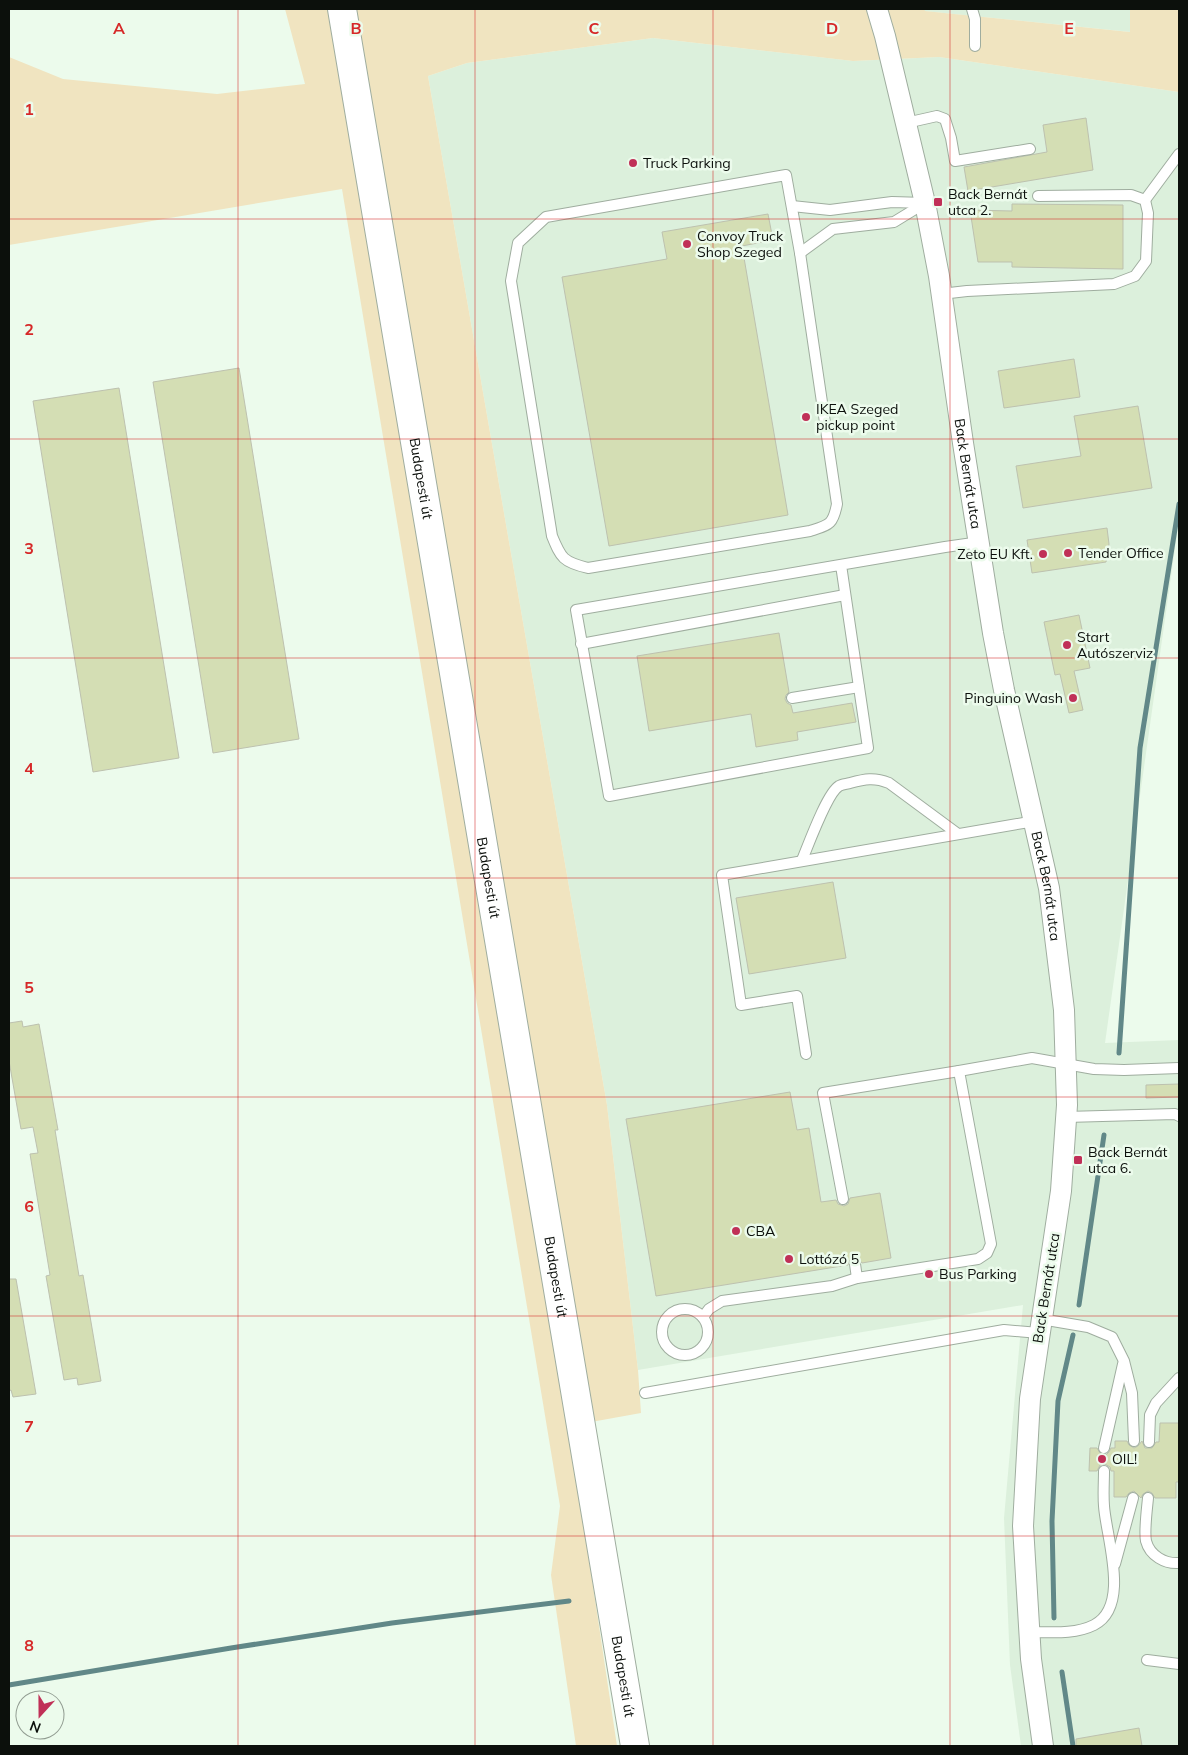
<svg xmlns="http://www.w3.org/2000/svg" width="1188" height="1755" viewBox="0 0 1188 1755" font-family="Mulish,sans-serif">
  <rect width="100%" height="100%" fill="#ecfbec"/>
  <g fill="#dcf0dc">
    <polygon points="924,9 1130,9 1131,32 924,11"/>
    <polygon points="653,38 853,61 939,57 1179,92 1179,520 1105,1043 1179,1040 1179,1746 1021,1746 1010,1665 1004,1518 1023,1305 638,1370 607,1105 428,76 467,63"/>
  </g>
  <polygon fill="#f0e4c0" points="285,9 924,9 925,11 1130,32 1130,9 1179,9 1179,92 939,57 853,61 653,38 467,63 428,76 607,1105 638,1370 641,1413 569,1426 617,1746 576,1746 551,1575 560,1506 342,189 9,245 9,57 63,79 217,94 305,84"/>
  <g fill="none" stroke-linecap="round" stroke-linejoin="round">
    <g stroke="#618888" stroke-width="5">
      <polyline points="1119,1053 1140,748 1179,504"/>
      <polyline points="1079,1305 1104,1135"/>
      <polyline points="1054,1618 1052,1521 1058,1401 1073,1335"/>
      <polyline points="1062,1672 1073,1746"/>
      <polyline points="9,1685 231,1648 392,1623 569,1601"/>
    </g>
  </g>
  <g fill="#d4deb4" stroke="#bdc1af">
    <polygon points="1086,118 1093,170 968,191 964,167 1047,152 1043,125"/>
    <polygon points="1012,204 1123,205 1123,269 1012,267 1012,262 978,262 970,210 1012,211"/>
    <polygon points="768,214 773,240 742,246 788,515 609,546 562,277 667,259 662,232"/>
    <polygon points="1074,359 1080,397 1004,408 998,371"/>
    <polygon points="239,368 299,739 213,753 153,382"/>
    <polygon points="119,388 179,758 93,772 33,401"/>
    <polygon points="1138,406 1152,488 1023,508 1016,466 1081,456 1074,416"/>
    <polygon points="1107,528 1109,544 1106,562 1032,573 1027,540"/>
    <polygon points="1079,615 1090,668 1074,671 1083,710 1069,713 1060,674 1055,675 1044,622"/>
    <polygon points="779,633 789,692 786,695 785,699 787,703 791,705 793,713 852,703 856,722 797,732 798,740 756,747 751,714 649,731 637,656"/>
    <polygon points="833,882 846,958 749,974 736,898"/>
    <polygon points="22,1021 23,1027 39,1024 58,1130 55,1130 79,1276 83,1275 101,1381 78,1385 77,1378 64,1380 46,1276 50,1275 30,1154 38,1153 33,1127 21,1129 9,1061 9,1023"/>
    <polygon points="1179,1084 1179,1097 1146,1098 1146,1085"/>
    <polygon points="790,1092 797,1130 809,1128 821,1202 836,1200 838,1204 844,1206 848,1204 850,1198 880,1193 891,1258 862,1263 858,1258 854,1257 849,1261 848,1265 656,1296 626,1119"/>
    <polygon points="9,1279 16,1279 36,1394 13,1397 11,1390 9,1391"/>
    <polygon points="1160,1423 1179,1423 1179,1482 1176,1482 1176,1498 1155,1498 1152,1493 1148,1491 1143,1494 1141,1498 1134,1491 1129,1493 1126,1497 1114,1497 1114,1471 1111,1471 1110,1467 1105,1464 1100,1465 1097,1471 1089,1471 1090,1448 1097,1448 1100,1453 1106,1455 1109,1452 1111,1448 1115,1448 1115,1441 1127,1441 1129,1445 1134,1448 1138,1446 1142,1441 1145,1448 1152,1448 1156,1442 1159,1442"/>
    <polygon points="1139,1728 1142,1746 1076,1746 1076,1739"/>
  </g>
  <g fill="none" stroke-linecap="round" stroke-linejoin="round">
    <g stroke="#9fad9f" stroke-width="12">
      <g id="service">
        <polyline points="972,9 975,19 975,46"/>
        <polyline points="906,123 937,116 945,119 951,138 955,161 1030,149"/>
        <path d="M786 175 800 253 837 504C833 525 829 525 810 531L588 568C563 562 561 558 552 536L511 281 518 243 546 217Z"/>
        <polyline points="1145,200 1179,154"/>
        <polyline points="792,206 830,210 892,202 925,203"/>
        <polyline points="800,253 833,229 894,222 925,203"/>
        <polyline points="941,294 967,291 1114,284 1135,276 1146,261 1148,213 1145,200 1131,195 1038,196"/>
        <polyline points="841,565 868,748 609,796 576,610 945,547 980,542"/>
        <polyline points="581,644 845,595"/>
        <polyline points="792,698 859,687"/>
        <path d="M802 860C808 846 827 793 839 786 842 784 847 784 850 783 865 779 874 777 889 783L958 834"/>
        <polyline points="806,1054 797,996 741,1005 722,875 1035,821"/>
        <polyline points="1066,1117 1175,1114 1179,1116"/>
        <polyline points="843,1199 823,1093 959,1071"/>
        <polyline points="855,1264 857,1278"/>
        <circle cx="685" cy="1332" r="23"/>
        <polyline points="703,1317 709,1309 722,1301 832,1286 857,1278 978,1259 987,1253 991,1244 959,1071 1032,1058 1094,1069 1124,1070 1179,1068"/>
        <polyline points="1041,1319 1088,1327 1112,1337 1124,1361 1132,1393 1134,1441"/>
        <polyline points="645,1393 1004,1330 1039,1333"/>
        <polyline points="1149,1442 1150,1415 1156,1403 1179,1378"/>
        <polyline points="1104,1448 1123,1364"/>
        <path d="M1148 1498C1147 1509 1144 1531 1146 1541 1150 1556 1165 1564 1179 1563"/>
        <polyline points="1115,1564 1133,1498"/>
        <path d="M1029 1632C1050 1632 1074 1635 1094 1625 1131 1606 1106 1537 1104 1506 1103 1494 1104 1482 1104 1471"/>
        <polyline points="1147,1660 1179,1664"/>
      </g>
    </g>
    <g stroke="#9fad9f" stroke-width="22">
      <g id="minor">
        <path id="s1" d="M877 9 885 36 925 203 939 276 963 443 993 633 1004 690 1049 888 1064 1010 1067 1105 1061 1191 1030 1399 1023 1526 1031 1659 1043 1746"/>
      </g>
    </g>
    <g stroke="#9fad9f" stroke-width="30">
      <g id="primary">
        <path id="s2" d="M342 9 635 1746"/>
      </g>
    </g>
    <use href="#service" stroke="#fff" stroke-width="10"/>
    <use href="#minor" stroke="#fff" stroke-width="20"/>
    <use href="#primary" stroke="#fff" stroke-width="28"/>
  </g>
  <path fill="none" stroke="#d62828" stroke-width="1" stroke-opacity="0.55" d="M238 9V1746M475 9V1746M713 9V1746M950 9V1746M9 219H1179M9 439H1179M9 658H1179M9 878H1179M9 1097H1179M9 1316H1179M9 1536H1179"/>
  <g fill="#c03057" stroke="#ecfbec" stroke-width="2">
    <circle cx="633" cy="163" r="5"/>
    <rect x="933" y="197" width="10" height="10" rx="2.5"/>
    <circle cx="687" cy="244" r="5"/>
    <circle cx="806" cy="417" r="5"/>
    <circle cx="1068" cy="553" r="5"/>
    <circle cx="1043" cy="554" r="5"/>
    <circle cx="1067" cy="645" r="5"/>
    <circle cx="1073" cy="698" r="5"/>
    <rect x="1073" y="1155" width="10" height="10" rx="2.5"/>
    <circle cx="736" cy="1231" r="5"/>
    <circle cx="789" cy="1259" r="5"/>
    <circle cx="929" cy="1274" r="5"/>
    <circle cx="1102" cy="1459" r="5"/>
  </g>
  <g text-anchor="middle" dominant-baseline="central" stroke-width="5" stroke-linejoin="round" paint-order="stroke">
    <g font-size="14" fill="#0c100c" stroke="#ecfbec" text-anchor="start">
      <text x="643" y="163">Truck Parking</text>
      <text x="948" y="194">Back Bernát<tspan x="948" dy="16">utca 2.</tspan></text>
      <text x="697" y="236">Convoy Truck<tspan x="697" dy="16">Shop Szeged</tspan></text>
      <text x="816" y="409">IKEA Szeged<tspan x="816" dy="16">pickup point</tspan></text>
      <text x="1078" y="553">Tender Office</text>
      <text x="1033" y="554" text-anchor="end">Zeto EU Kft.</text>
      <text x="1077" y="637">Start<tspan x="1077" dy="16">Autószerviz</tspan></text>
      <text x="1063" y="698" text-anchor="end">Pinguino Wash</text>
      <text x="1088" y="1152">Back Bernát<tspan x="1088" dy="16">utca 6.</tspan></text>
      <text x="746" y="1231">CBA</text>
      <text x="799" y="1259">Lottózó 5</text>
      <text x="939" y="1274">Bus Parking</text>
      <text x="1112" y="1459">OIL!</text>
    </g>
    <g font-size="14" fill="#0c100c" stroke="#ecfbec">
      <text stroke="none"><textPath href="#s1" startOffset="474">Back Bernát utca</textPath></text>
      <text stroke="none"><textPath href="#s2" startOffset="476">Budapesti út</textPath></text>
      <text stroke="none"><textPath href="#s2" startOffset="881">Budapesti út</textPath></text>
      <text stroke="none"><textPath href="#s1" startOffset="894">Back Bernát utca</textPath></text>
      <text stroke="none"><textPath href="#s2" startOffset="1286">Budapesti út</textPath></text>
      <text transform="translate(1046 1288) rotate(-81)">Back Bernát utca</text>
      <text stroke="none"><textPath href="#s2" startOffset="1691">Budapesti út</textPath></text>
    </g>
  </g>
  <g font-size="16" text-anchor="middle" font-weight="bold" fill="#d62828" stroke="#ecfbec" stroke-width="5" stroke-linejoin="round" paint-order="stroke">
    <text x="119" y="34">A</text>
    <text x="356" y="34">B</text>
    <text x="594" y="34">C</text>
    <text x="832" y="34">D</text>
    <text x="1069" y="34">E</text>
    <text x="29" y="115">1</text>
    <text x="29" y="335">2</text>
    <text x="29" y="554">3</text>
    <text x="29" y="774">4</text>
    <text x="29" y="993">5</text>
    <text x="29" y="1212">6</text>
    <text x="29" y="1432">7</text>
    <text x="29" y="1651">8</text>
  </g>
  <rect width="1188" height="1755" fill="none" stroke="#0c100c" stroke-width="20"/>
  <g transform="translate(40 1715) rotate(201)"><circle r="24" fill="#ecfbec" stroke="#929d92"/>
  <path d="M0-4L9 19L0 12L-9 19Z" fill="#c03057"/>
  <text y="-8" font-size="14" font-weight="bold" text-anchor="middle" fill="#0c100c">N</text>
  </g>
</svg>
